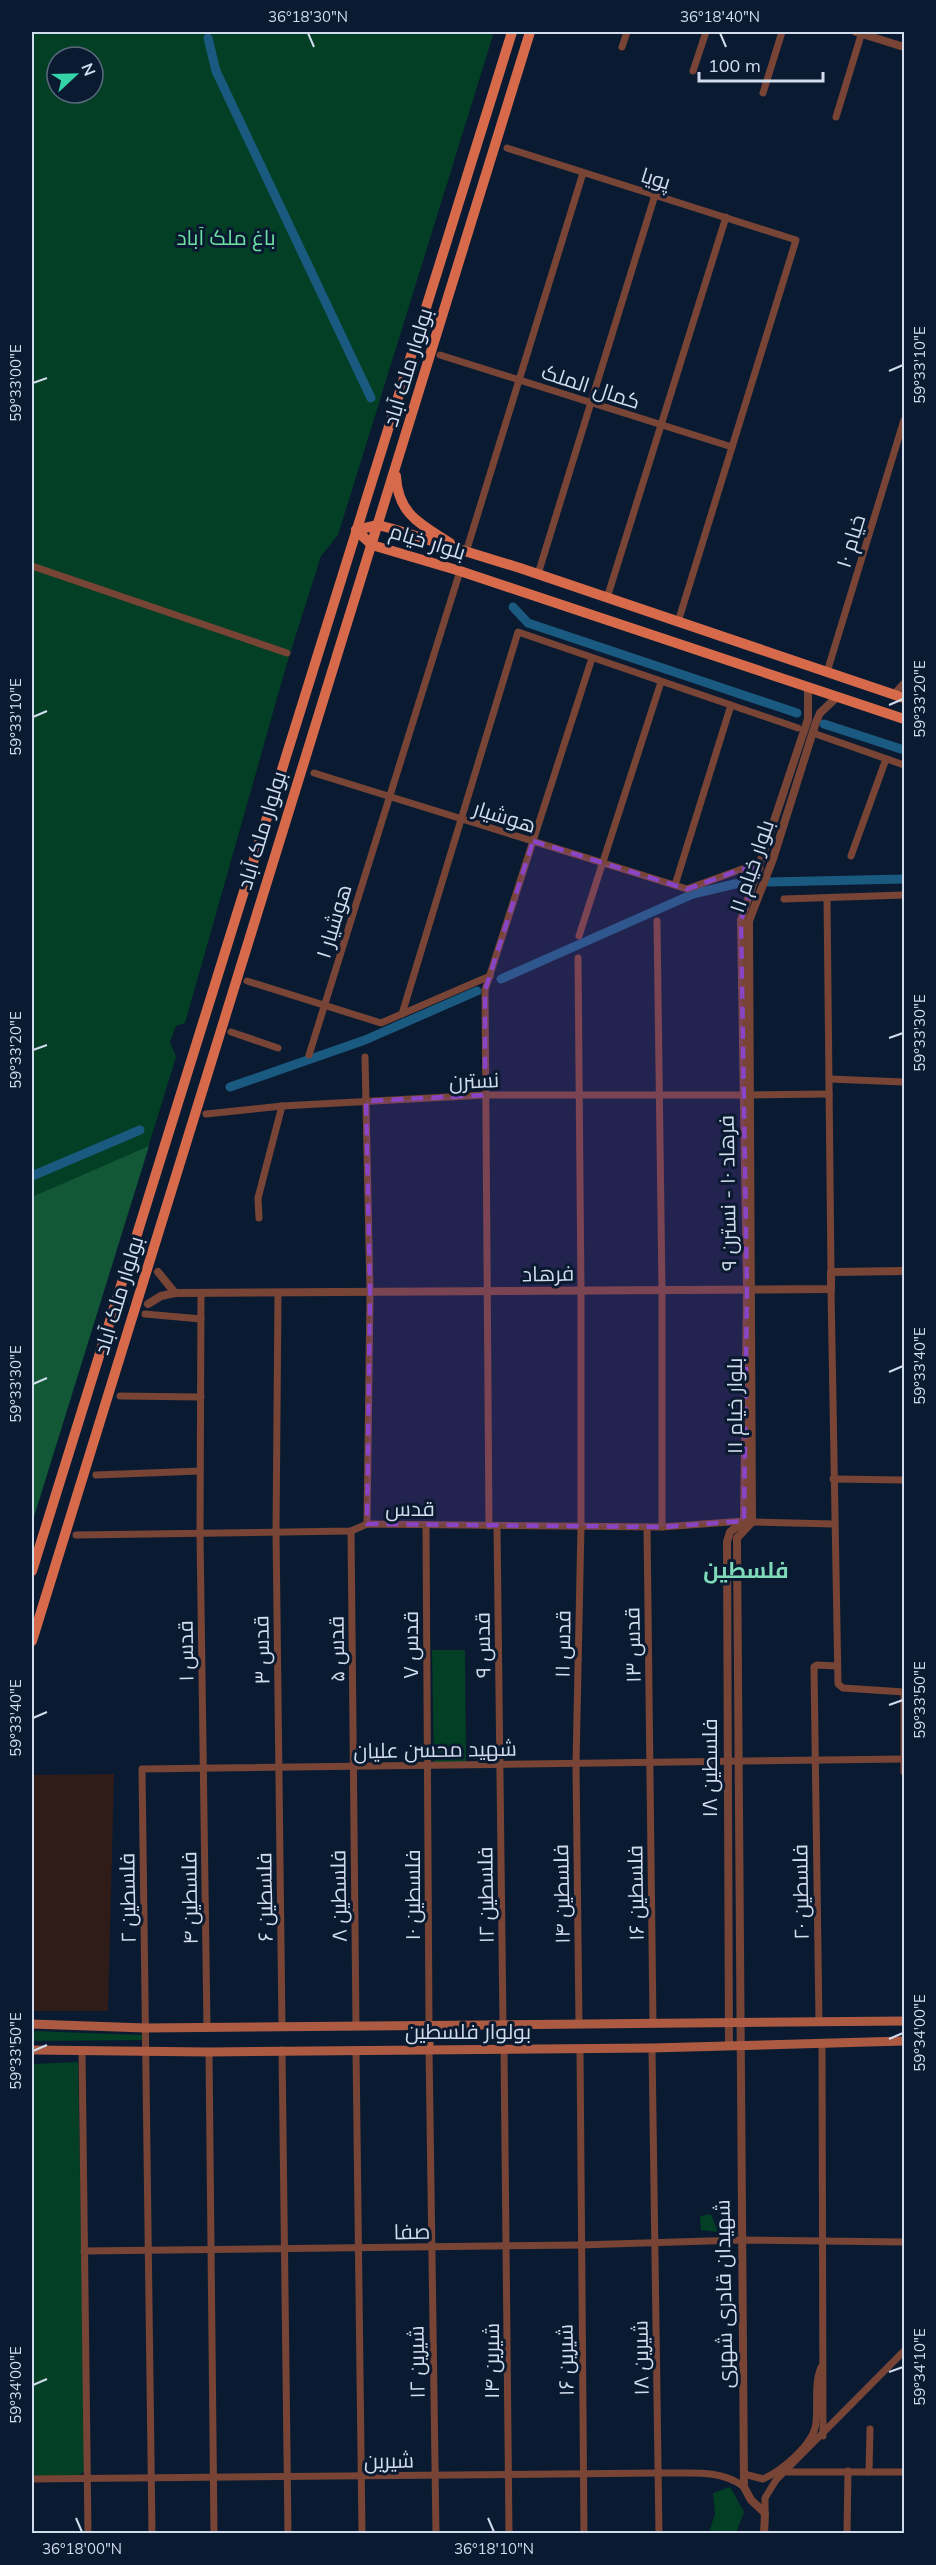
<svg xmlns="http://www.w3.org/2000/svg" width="936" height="2565" viewBox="0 0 936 2565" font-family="Mulish,Cairo,sans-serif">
  <rect width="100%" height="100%" fill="#0a1b31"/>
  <polygon fill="#2f1c19" points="114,1774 108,2011 32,2011 32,1775"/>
  <g fill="#033f24" fill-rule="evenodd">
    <path d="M32 32H494L338 535 321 556 287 663 185 1023 176 1026 170 1042 176 1057 32 1523ZM57 57H93V93H57Z"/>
    <polygon points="432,1650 465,1650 466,1762 434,1763"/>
    <polygon points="32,2031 142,2035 142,2040 32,2041"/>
    <polygon points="78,2062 85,2470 79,2476 32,2476 32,2064"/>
    <polygon points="711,2214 718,2232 701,2230 700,2216"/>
    <polygon points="730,2487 744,2512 736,2533 709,2533 715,2514 713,2493"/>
  </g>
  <polygon fill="#125837" points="149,1146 32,1523 32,1197"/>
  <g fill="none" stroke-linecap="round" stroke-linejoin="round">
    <g stroke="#1b5a80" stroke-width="9">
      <polyline points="208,38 216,71 371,398"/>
      <polyline points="513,607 528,623 797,713"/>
      <polyline points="824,724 904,750"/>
      <polyline points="769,882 904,879"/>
      <polyline points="501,979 693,894 739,883"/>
      <polyline points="230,1087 365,1040 477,991"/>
      <polyline points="32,1176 140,1130"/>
    </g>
    <g stroke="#784435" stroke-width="7">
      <polyline points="622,47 627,32"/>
      <polyline points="693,71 706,32"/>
      <polyline points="763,93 782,32"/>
      <polyline points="836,117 862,32"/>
      <polyline points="507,148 796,240 678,622"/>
      <polyline points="440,355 732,447"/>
      <polyline points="466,552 583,173"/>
      <polyline points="32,566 287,653"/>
      <polyline points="538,574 655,195"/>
      <polyline points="607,598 726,217"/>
      <polyline points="827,672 904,420"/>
      <polyline points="894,694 904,683"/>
      <polyline points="813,733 904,765"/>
      <polyline points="314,773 687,889 742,869 760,868"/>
      <polyline points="851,856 886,759"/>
      <polyline points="675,885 731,705"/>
      <polyline points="827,898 831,1272"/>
      <polyline points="784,899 904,895"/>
      <polyline points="657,921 662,1290 662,1527"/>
      <polyline points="579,936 661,682"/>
      <polyline points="578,958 581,1291 581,1526 576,1764 579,2024"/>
      <polyline points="247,981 381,1023 490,976"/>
      <polyline points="402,1014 518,632 798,728"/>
      <polyline points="231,1032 278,1048"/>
      <polyline points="309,1055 460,571"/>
      <polyline points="365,1057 370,1293 367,1524"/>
      <polyline points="829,1079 904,1082"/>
      <polyline points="751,1095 829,1094"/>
      <polyline points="206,1114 282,1106 485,1095 743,1095"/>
      <polyline points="259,1218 258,1198 282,1106"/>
      <polyline points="831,1289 838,1684 843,1688 904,1692"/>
      <polyline points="201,1294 200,1534 207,2027"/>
      <polyline points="278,1294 276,1532 282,2026"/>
      <polyline points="145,1314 201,1319"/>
      <polyline points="120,1396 201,1397"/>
      <polyline points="96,1475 200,1471"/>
      <polyline points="833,1479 904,1480"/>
      <polyline points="752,1522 833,1524"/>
      <polyline points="426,1525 429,2025"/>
      <polyline points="489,1526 485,990 592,658"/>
      <polyline points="497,1526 503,2025"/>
      <polyline points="647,1527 653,2023"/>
      <polyline points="351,1531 356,2025"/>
      <polyline points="76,1535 351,1531 367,1524 662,1527 744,1521"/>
      <polyline points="904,1692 904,1772"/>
      <polyline points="819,2022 814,1667 817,1665 837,1666"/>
      <polyline points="822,2044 823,2436"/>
      <polyline points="652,2048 659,2534"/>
      <polyline points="429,2049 436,2534"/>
      <polyline points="504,2049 509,2534"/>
      <polyline points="580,2049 584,2534"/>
      <polyline points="82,2050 88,2534"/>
      <polyline points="282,2050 288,2534"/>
      <polyline points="356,2050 362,2534"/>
      <polyline points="209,2052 214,2534"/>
      <polyline points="84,2251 580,2245 740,2240 904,2242"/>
      <polyline points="785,2472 904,2472"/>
      <polyline points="869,2472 870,2429"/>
      <path d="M744 2474 763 2479C781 2471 815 2444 816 2422 818 2404 814 2384 821 2367"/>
      <path d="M32 2479 658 2473C687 2474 720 2468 744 2487"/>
      <polyline points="765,2513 765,2498 776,2480 904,2351"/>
      <polyline points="152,2534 142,1769 904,1759"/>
      <polyline points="847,2534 848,2471"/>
    </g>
    <g stroke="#784435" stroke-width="8">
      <polyline points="856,32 904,47"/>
      <polyline points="158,1272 175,1293"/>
      <polyline points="148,1304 161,1296 175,1293 831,1289 831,1272 904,1271"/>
      <polyline points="744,1521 747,1290 741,920 808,719 808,687"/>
      <polyline points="752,1522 737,1538 744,2487 751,2500 765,2513 764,2534"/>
      <polyline points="752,1522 749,921 773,859 816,722 820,713 837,697"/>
      <polyline points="729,2046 727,1542 730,1532 744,1521"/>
    </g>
    <g stroke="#ad5a42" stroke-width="9">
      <polyline points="32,2024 145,2028 904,2021"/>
      <polyline points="429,2049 429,2025"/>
      <polyline points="32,2050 209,2052 652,2048 904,2041"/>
    </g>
    <g stroke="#d66a4b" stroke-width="10">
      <path d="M396 476C398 515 421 524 450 543"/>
      <polyline points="356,530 372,545 460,571 904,719"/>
      <polyline points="356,530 378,525 393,529 520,568 904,698"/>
      <polyline points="32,1571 512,32"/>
      <polyline points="32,1641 530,32"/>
    </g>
  </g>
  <path fill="#8846c6" fill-opacity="0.2" stroke="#8846c6" stroke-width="4.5" stroke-dasharray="12 8" stroke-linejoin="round" d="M533 841 687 889 742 869 760 868 741 920 747 1290 744 1521 662 1527 367 1524 370 1293 366 1101 485 1095V990Z"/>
  <path fill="none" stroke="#d1dcec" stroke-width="2" d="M308 33 314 47M720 33 726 47M889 371 903 365M33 383 47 378M889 705 903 699M33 717 47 711M889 1038 903 1033M33 1050 47 1045M889 1372 903 1366M33 1384 47 1378M889 1705 903 1700M33 1718 47 1712M889 2039 903 2033M33 2051 47 2045M889 2372 903 2367M33 2385 47 2379M76 2518 82 2532M488 2518 494 2532"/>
  <g text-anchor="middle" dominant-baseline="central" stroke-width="6" stroke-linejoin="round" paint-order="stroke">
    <g font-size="21" fill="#d1dcec" stroke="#0a1b31">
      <text transform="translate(656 178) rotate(17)">پویا</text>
      <text transform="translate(407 367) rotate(-73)">بولوار ملک آباد</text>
      <text transform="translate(591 386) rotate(18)">کمال الملک</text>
      <text transform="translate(428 541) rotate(17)">بلوار خیام</text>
      <text transform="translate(850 541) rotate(-73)">خیام ۱۰</text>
      <text transform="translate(505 816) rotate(17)">هوشیار</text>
      <text transform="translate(261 830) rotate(-73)">بولوار ملک آباد</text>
      <text transform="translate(751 866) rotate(-71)">بلوار خیام ۱۱</text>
      <text transform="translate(333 921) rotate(-73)">هوشیار ۱</text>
      <text transform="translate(474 1080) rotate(-2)">نسترن</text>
      <text transform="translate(727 1193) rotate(-91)">فرهاد ۱۰ - نسترن ۹</text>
      <text transform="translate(548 1273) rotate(-1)">فرهاد</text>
      <text transform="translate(118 1295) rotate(-73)">بولوار ملک آباد</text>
      <text transform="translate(734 1406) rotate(-90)">بلوار خیام ۱۱</text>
      <text x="410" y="1508">قدس</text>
      <text transform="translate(562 1644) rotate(-89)">قدس ۱۱</text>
      <text transform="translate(410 1645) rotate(-90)">قدس ۷</text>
      <text transform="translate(482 1645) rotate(-91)">قدس ۹</text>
      <text transform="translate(632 1645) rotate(-91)">قدس ۱۳</text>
      <text transform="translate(336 1649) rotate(-91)">قدس ۵</text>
      <text transform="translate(261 1650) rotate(-91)">قدس ۳</text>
      <text transform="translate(185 1651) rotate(-91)">قدس ۱</text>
      <text transform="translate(435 1749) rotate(-1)">شهید محسن علیان</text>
      <text transform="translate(709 1768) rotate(-90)">فلسطین ۱۸</text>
      <text transform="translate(800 1892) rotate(-91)">فلسطین ۲۰</text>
      <text transform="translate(635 1893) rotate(-91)">فلسطین ۱۶</text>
      <text transform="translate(561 1894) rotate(-91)">فلسطین ۱۴</text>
      <text transform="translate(412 1895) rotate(-90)">فلسطین ۱۰</text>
      <text transform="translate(485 1895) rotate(-91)">فلسطین ۱۲</text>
      <text transform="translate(338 1896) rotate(-91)">فلسطین ۸</text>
      <text transform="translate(264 1897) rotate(-91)">فلسطین ۶</text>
      <text transform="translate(127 1898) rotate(-91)">فلسطین ۲</text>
      <text transform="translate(189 1898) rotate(-91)">فلسطین ۴</text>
      <text x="468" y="2031">بولوار فلسطین</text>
      <text transform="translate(412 2231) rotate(-1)">صفا</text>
      <text transform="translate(723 2294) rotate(-91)">شهیدان قادری شهری</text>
      <text transform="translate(640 2358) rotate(-91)">شیرین ۱۸</text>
      <text transform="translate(565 2360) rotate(-91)">شیرین ۱۶</text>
      <text transform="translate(491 2361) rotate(-90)">شیرین ۱۴</text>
      <text transform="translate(416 2362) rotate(-91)">شیرین ۱۲</text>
      <text transform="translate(389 2460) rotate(-1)">شیرین</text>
    </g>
    <g font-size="21" fill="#6de1a2" stroke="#0a1b31">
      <text x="226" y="237">باغ ملک آباد</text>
    </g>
    <g font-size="22" font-weight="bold" fill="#7fdaba" stroke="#0a1b31">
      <text x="746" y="1570">فلسطین</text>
    </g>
  </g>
  <rect width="936" height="2565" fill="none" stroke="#0a1b31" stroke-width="66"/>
  <g transform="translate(75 75) rotate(68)"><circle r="28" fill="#0a1b31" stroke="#5a687c" stroke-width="1.5"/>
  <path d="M0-4.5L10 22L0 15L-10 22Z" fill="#34d4a8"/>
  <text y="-9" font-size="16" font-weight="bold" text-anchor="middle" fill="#d1dcec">N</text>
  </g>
  <path d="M699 72v9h124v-9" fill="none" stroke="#d1dcec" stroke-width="3"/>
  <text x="708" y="72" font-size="18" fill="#d1dcec" stroke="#0a1b31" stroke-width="4.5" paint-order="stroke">100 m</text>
  <rect x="33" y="33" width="870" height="2499" fill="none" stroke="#d1dcec" stroke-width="2"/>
  <g font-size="15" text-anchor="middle" fill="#d1dcec">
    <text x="308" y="22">36°18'30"N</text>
    <text x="720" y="22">36°18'40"N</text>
    <text transform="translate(920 365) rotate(-90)" y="5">59°33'10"E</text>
    <text transform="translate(16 383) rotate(-90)" y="5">59°33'00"E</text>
    <text transform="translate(920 699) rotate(-90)" y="5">59°33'20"E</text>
    <text transform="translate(16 717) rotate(-90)" y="5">59°33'10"E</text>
    <text transform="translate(920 1033) rotate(-90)" y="5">59°33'30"E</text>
    <text transform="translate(16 1050) rotate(-90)" y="5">59°33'20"E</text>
    <text transform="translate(920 1366) rotate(-90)" y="5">59°33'40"E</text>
    <text transform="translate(16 1384) rotate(-90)" y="5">59°33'30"E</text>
    <text transform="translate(920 1700) rotate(-90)" y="5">59°33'50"E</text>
    <text transform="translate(16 1718) rotate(-90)" y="5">59°33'40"E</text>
    <text transform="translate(920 2033) rotate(-90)" y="5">59°34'00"E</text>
    <text transform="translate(16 2051) rotate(-90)" y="5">59°33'50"E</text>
    <text transform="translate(920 2367) rotate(-90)" y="5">59°34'10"E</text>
    <text transform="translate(16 2385) rotate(-90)" y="5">59°34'00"E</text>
    <text x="82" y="2554">36°18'00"N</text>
    <text x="494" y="2554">36°18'10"N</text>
  </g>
</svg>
